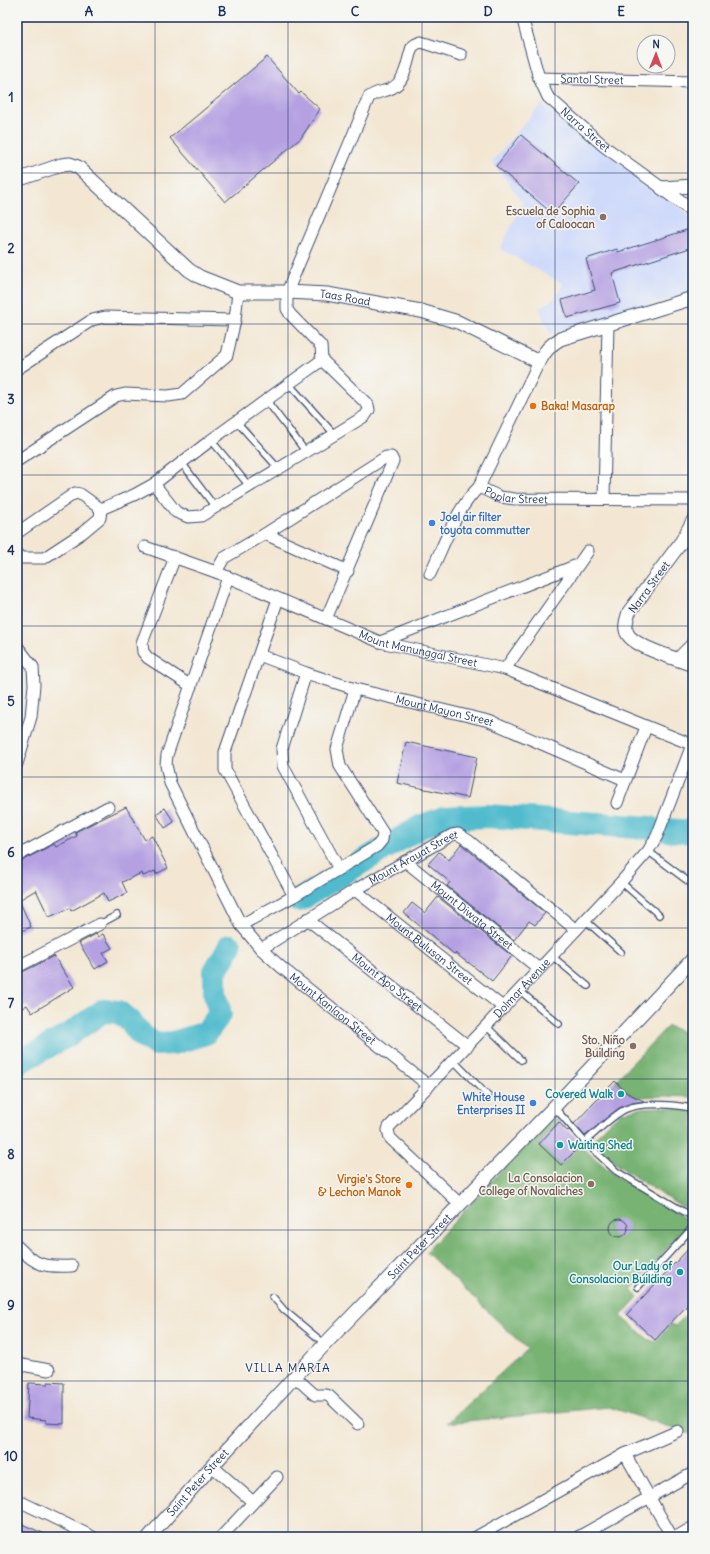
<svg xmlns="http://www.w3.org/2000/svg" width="710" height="1554" viewBox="0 0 710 1554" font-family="Delius,sans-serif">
  <rect width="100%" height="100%" fill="#f6f6f2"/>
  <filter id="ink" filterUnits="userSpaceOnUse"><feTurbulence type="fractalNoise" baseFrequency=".025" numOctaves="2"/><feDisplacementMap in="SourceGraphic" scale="8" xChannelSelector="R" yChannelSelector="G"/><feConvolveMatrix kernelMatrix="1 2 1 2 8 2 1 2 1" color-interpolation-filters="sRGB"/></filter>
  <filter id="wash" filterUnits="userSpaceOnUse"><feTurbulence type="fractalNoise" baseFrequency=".012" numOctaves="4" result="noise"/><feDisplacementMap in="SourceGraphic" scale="16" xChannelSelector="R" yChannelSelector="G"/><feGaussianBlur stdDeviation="0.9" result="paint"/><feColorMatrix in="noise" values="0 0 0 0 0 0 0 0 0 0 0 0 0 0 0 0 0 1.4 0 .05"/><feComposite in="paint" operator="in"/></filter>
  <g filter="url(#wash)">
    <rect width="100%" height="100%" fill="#f3e7d3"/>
    <polygon fill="#cfdafa" points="541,104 686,212 693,221 693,292 550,334 539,308 556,297 563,284 500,249 523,203 492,162"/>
    <g fill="#78b373" stroke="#4a7168">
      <polygon points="668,1026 693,1036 693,1097 666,1096 637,1097 627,1093 615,1081"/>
      <path d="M661 1107 693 1110V1213C657 1191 621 1171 590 1142L620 1113 642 1108Z"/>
      <polygon points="552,1116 559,1122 539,1144 561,1165 580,1146 615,1175 691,1222 631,1289 638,1297 621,1316 648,1339 655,1342 671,1324 675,1326 693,1308 693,1435 609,1407 447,1423 527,1349 426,1252"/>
    </g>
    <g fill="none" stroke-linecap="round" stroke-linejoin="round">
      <g stroke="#50bbcd" stroke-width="24">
        <polyline points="666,830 693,832"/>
        <polyline points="299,900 420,827 444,818 488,816 651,828"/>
        <polyline points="17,1065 21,1061 67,1036 103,1011 119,1012 131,1022 141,1035 155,1044 173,1043 206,1033 220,1014 215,993 215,971 230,946"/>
      </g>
    </g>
    <g id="blocks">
      <g fill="#b5a1e2">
        <polygon points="267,57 299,94 301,92 320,109 301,138 225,202 170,138"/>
        <polygon points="521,135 579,184 553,214 496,166"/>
        <polygon points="693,228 693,247 612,273 620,303 567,318 562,300 595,290 586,259 617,249 618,252"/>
        <polygon points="406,742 477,757 468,798 397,783"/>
        <polygon points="126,807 145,840 152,836 168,868 156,874 155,871 143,876 142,873 122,882 127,893 108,902 104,893 71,911 70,908 49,917 36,890 19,900 31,927 17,933 17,863 54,844 56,847 77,836 75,832"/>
        <polygon points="165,808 174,822 165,828 156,814"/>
        <polygon points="461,844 545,913 535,925 529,921 514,940 447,886 450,882 428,864 439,852 449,860"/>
        <polygon points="438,897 512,956 492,981 468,962 468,963 455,953 454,954 404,913 412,903 425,913"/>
        <polygon points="96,934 98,937 103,934 112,948 103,953 108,961 95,969 79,943"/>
        <polygon points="54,956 74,987 32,1013 27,1005 17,1011 17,975"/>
        <polygon points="615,1081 627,1093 644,1101 632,1103 619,1108 585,1136 574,1124"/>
        <polygon points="559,1122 567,1131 569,1130 581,1143 579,1145 580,1146 561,1165 539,1144"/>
        <circle cx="619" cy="1228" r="9"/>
        <polygon points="693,1244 693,1299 655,1340 627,1314"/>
        <polygon points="48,1382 64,1383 64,1424 46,1423 46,1420 27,1418 29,1383 48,1384"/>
        <polygon points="17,1522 52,1537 17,1537"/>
      </g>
    </g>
  </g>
  <g filter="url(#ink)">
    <use href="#blocks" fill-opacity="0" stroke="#3b4b70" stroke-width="1"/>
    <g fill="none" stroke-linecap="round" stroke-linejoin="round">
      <g stroke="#3b4b70" stroke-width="8">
        <g id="service">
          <polyline points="289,384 335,435"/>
          <polyline points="266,400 306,452"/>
          <polyline points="237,422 279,469"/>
          <polyline points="211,440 250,487"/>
          <polyline points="182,463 215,507"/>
          <polyline points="648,851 693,885"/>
          <polyline points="621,882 659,915"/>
          <polyline points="585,920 621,952"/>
          <polyline points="100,924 117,915"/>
          <polyline points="552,956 588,986"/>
          <polyline points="519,990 559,1024"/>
          <polyline points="486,1026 521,1060"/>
          <polyline points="454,1061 488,1096"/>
          <polyline points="554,1107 585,1142 616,1171 693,1217"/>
          <path d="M585 1142C595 1133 614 1114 626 1109 643 1102 674 1105 693 1108"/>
          <polyline points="638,1287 693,1227"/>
          <polyline points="273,1297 284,1310 325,1344"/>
        </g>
      </g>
      <g stroke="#3b4b70" stroke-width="13">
        <g id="minor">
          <path id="s1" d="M522 17 539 78 548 97 605 147 662 188"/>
          <path id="s2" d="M539 78 693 82"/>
          <polyline points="17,369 92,320 105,317 235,320"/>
          <polyline points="17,461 116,396 125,394 168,396 182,394 227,355 235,320 238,292"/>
          <path d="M154 484 176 512 188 517 201 516 365 416 369 410 368 405 322 360 321 346 290 314 287 309V292L369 97C379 90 383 93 392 88 406 81 407 61 412 47L416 44 421 42 461 55"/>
          <path id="s3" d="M479 487 500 497 515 499 693 500"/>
          <polyline points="604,499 608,325"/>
          <polyline points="17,533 75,493 80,494 101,509 134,495 154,484 211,440 322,360"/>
          <polyline points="265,534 348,571"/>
          <path id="s4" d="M145 547 216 572 380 642 505 669 693 745"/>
          <polyline points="17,554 20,558 44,558 82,533 100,518 101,509"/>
          <polyline points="175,557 142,643 143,652 148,658 191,686"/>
          <polyline points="216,572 224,558 265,534 386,457 391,457 393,461 326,619"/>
          <path d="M430 574C444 545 455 510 479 487L539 362"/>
          <path id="s5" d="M228 577 167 755 166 765 170 783 241 925 261 949 281 967 429 1086"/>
          <polyline points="278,599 225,752 225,770 294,896"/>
          <polyline points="380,642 577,565"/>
          <polyline points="17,646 33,667 34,685 31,717 17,764"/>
          <path id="s6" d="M259 655 306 673 355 689 489 721 625 780"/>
          <polyline points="677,659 693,643"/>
          <polyline points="505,669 588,551"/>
          <polyline points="306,673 282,749 283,766 339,869"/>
          <polyline points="617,803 646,727"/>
          <polyline points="17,856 108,807"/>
          <path id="s7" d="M405 861 539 969"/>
          <path id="s8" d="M355 890 504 1008"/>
          <path id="s9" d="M307 919 468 1046"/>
          <polyline points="241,925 294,896 377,846 382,840 383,833 340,766 337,749 355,689"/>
          <path id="s10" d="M261 949 355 890 452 835 458 834 469 841 576 930"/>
          <polyline points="17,967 100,924"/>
          <path id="s11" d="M460 1204 390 1138 388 1130 389 1127 486 1026 621 882 648 851 657 836 692 745"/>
          <path d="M17 1246C37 1267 45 1267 72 1266"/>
          <polyline points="17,1364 49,1370"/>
          <polyline points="295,1377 315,1395 326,1395 329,1396 358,1424"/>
          <polyline points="625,1454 672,1537"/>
          <polyline points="212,1466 253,1502"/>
          <polyline points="17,1500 93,1537"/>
          <polyline points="221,1537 277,1477"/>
          <polyline points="476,1537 625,1454 678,1431"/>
          <polyline points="578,1537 693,1473"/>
          <polyline points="676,1537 693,1527"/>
        </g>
      </g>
      <g stroke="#3b4b70" stroke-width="15">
        <g id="tertiary">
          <path id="s12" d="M17 180 61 165 70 164 78 167 189 270 200 277 238 292H287L327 294 421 311 458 322 539 362C545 351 550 345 560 339L693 298"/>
          <polyline points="662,188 693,211"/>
          <polyline points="662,188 693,186"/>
          <path d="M693 521 682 541 629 612C627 618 624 627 627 633 633 647 678 659 693 665"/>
          <path id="s13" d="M149 1537 212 1466 325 1344 554 1107 693 959"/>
        </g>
      </g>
      <use href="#service" stroke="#fff" stroke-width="5.5"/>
      <use href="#minor" stroke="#fff" stroke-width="11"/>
      <use href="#tertiary" stroke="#fff" stroke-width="13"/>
    </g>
  </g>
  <path fill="none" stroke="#1b2f5e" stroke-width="1" stroke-opacity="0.55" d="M155 17V1537M288 17V1537M422 17V1537M555 17V1537M17 173H693M17 324H693M17 475H693M17 626H693M17 777H693M17 928H693M17 1079H693M17 1230H693M17 1381H693"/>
  <g fill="#8d6e63" stroke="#f6f6f2" stroke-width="1.5">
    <circle cx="603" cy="217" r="4"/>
    <circle cx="633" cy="1046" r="4"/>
    <circle cx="591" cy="1184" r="4"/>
  </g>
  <g fill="#e8710a" stroke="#f6f6f2" stroke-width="1.5">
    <circle cx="533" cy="406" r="4"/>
    <circle cx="409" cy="1185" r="4"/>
  </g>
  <g fill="#3f7fe0" stroke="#f6f6f2" stroke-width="1.5">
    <circle cx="432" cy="523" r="4"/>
    <circle cx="533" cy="1103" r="4"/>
  </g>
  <g fill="#0f9aa8" stroke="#f6f6f2" stroke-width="1.5">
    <circle cx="621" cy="1094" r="4"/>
    <circle cx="560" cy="1145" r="4"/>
    <circle cx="680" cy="1272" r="4"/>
  </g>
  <g text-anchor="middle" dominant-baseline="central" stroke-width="3" stroke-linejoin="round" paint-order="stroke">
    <g font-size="11" fill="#1b2f5e" stroke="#f6f6f2">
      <text stroke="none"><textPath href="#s2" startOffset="53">Santol Street</textPath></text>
      <text stroke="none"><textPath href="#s1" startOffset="134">Narra Street</textPath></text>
      <text stroke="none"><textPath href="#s12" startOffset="377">Taas Road</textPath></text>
      <text stroke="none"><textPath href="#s3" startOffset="39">Poplar Street</textPath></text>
      <text transform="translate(649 587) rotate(-54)">Narra Street</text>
      <text stroke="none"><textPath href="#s4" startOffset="292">Mount Manunggal Street</textPath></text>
      <text stroke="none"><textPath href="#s6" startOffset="194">Mount Mayon Street</textPath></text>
      <text stroke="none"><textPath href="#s10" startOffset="178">Mount Arayat Street</textPath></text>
      <text stroke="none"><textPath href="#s7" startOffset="86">Mount Diwata Street</textPath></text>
      <text stroke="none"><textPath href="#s8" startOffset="95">Mount Bulusan Street</textPath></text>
      <text stroke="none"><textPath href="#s9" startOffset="102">Mount Apo Street</textPath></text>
      <text stroke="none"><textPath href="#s11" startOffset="300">Dolmar Avenue</textPath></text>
      <text stroke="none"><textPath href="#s5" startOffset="500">Mount Kanlaon Street</textPath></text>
      <text stroke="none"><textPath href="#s13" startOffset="397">Saint Peter Street</textPath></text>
      <text stroke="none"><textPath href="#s13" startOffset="73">Saint Peter Street</textPath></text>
    </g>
    <g font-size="11" font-weight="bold" fill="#785e54" stroke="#f6f6f2" text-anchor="end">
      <text x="595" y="211">Escuela de Sophia<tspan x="595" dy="13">of Caloocan</tspan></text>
      <text x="625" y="1040">Sto. Niño<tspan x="625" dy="13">Building</tspan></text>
      <text x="583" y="1178">La Consolacion<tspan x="583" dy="13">College of Novaliches</tspan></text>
    </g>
    <g font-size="11" font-weight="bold" fill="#c56008" stroke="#f6f6f2" text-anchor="start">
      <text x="541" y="406">Baka! Masarap</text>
      <text x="401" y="1179" text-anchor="end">Virgie's Store<tspan x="401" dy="13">&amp; Lechon Manok</tspan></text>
    </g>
    <g font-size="11" font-weight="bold" fill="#366cbe" stroke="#f6f6f2" text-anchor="start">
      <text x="440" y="517">Joel air filter<tspan x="440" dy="13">toyota commutter</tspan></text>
      <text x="525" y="1097" text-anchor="end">White House<tspan x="525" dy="13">Enterprises II</tspan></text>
    </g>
    <g font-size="11" font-weight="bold" fill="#0d838f" stroke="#f6f6f2" text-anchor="end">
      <text x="613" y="1094">Covered Walk</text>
      <text x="568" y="1145" text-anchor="start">Waiting Shed</text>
      <text x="672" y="1266">Our Lady of<tspan x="672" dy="13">Consolacion Building</tspan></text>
    </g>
    <g font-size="12" letter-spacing="1" fill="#1b2f5e" stroke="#f6f6f2">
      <text x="288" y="1367">VILLA MARIA</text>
    </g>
  </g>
  <rect width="710" height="1554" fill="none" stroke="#f6f6f2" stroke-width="44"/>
  <g transform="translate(656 54) rotate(1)"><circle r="19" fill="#f6f6f2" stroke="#9ea6b7"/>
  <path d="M0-3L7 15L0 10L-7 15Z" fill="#d1495b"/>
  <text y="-6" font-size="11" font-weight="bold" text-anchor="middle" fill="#1b2f5e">N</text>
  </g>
  <rect x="22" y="22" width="666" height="1510" fill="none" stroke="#1b2f5e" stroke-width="1.5"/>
  <g font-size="13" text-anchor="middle" font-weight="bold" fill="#1b2f5e">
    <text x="89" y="16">A</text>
    <text x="222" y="16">B</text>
    <text x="355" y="16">C</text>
    <text x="488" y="16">D</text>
    <text x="621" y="16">E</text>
    <text x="11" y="102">1</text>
    <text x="11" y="253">2</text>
    <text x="11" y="404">3</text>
    <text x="11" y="555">4</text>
    <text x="11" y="706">5</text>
    <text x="11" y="857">6</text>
    <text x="11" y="1008">7</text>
    <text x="11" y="1159">8</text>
    <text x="11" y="1310">9</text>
    <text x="11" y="1461">10</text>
  </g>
</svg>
